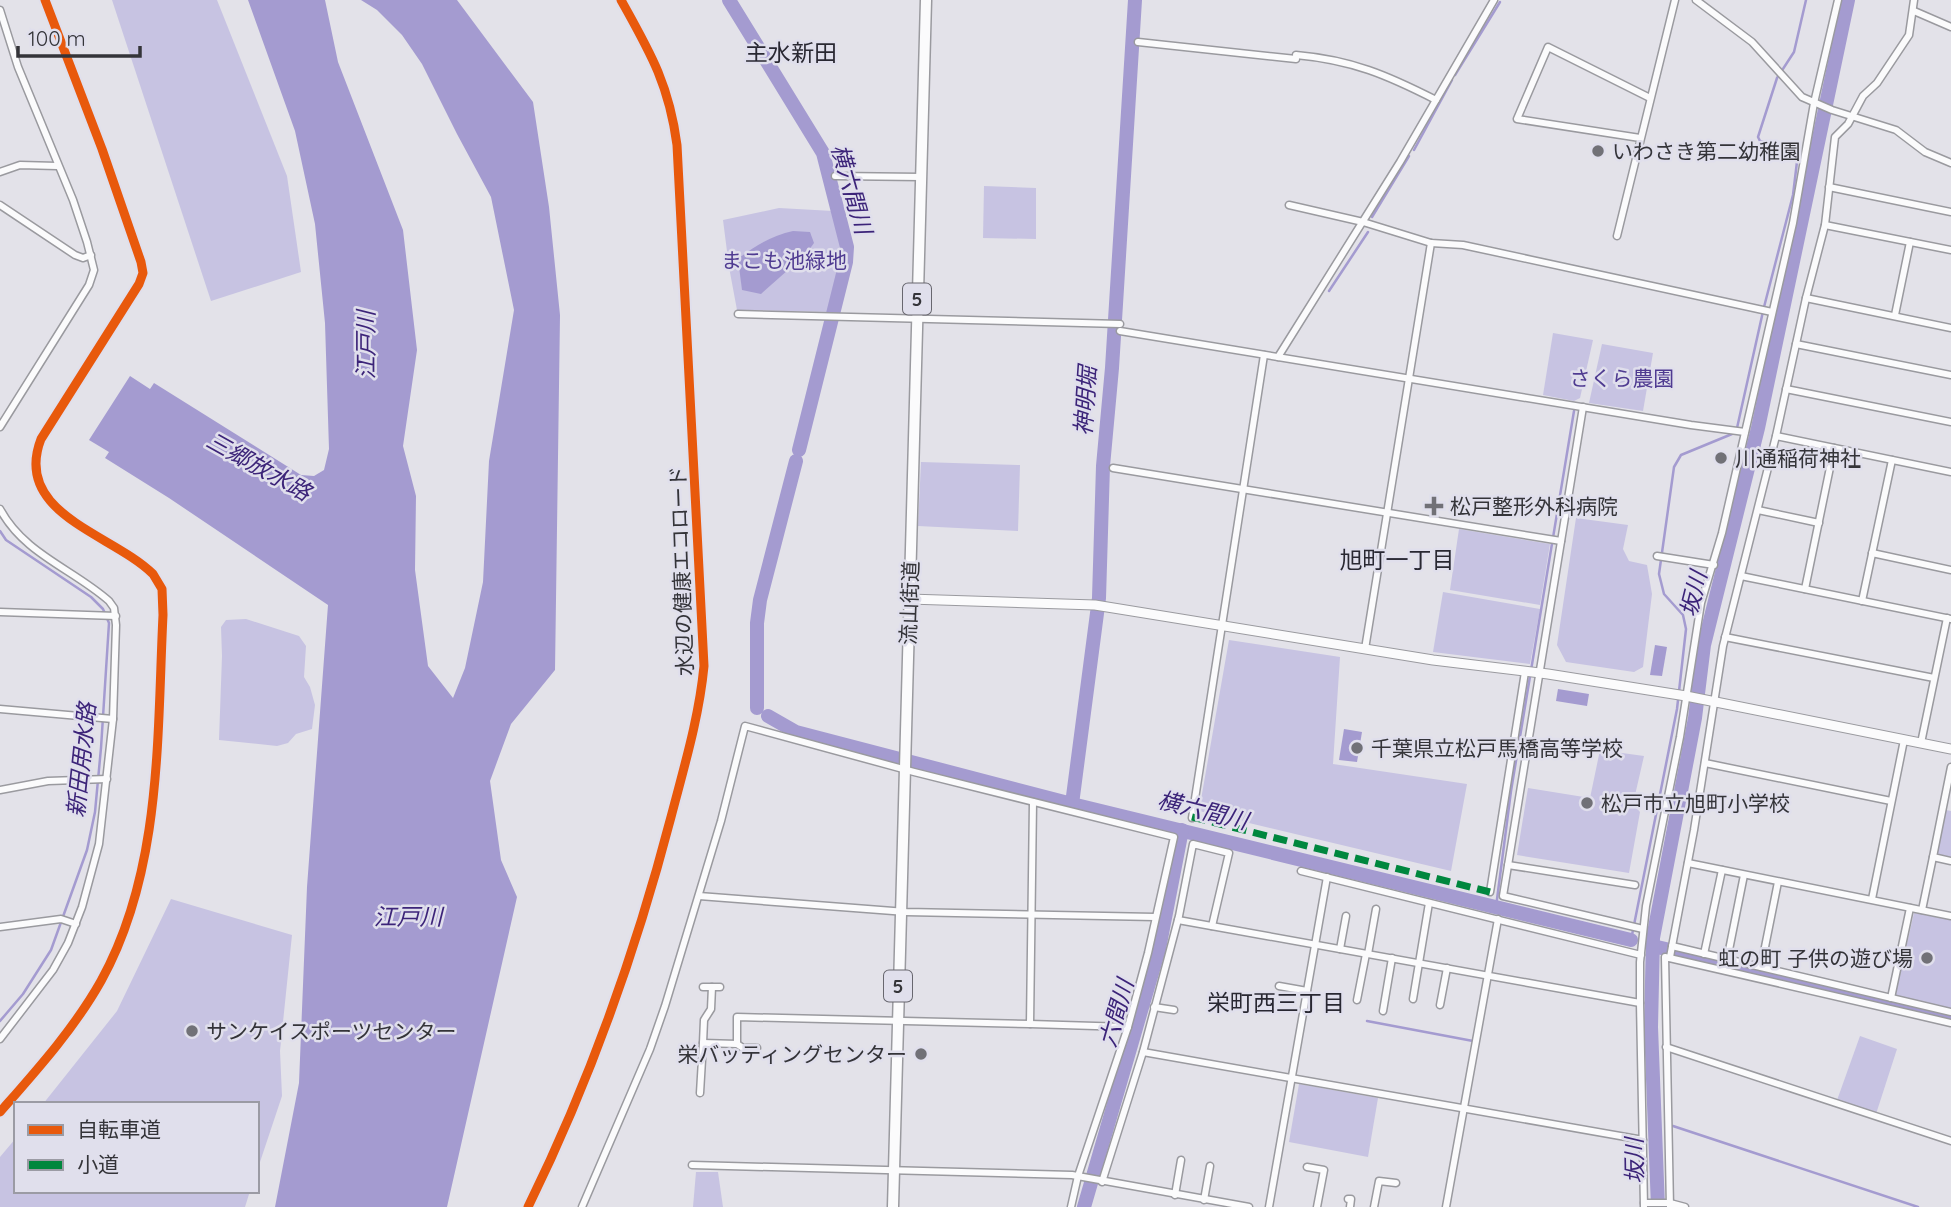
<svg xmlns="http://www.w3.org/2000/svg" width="1951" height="1207" viewBox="0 0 1951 1207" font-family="Quicksand,'Noto Sans JP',sans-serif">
  <rect width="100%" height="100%" fill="#e3e2e9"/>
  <g fill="#c7c3e2">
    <polygon points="112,0 217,0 287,176 301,272 211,301"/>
    <polygon points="984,186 1036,188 1036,239 983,238"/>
    <path d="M779 208 833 211C849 257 843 267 831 312L737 310 729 267 723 220Z"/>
    <polygon points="1553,333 1593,340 1580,398 1574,401 1543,395"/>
    <polygon points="1602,344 1653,353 1643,411 1589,403"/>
    <polygon points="921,462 1020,465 1018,531 918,526"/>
    <polygon points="1576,518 1628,525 1623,549 1629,561 1647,565 1652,594 1643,667 1634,672 1566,662 1557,645"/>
    <polygon points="1459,529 1550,544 1540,605 1450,590"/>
    <polygon points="1443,592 1540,609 1530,664 1433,652"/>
    <polygon points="246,619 299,636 306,646 304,677 310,687 315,705 312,729 296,734 288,743 277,746 219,740 222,656 221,627 226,620"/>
    <polygon points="1229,640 1340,657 1333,764 1467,784 1451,871 1199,811"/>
    <polygon points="1600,750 1644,756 1633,804 1640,812 1629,873 1517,855 1528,788 1590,798"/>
    <polygon points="1946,810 1951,811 1951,857 1937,854"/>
    <polygon points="171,899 292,935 280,1051 282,1096 257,1171 257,1104 43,1104 117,1011"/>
    <polygon points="1914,913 1951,920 1951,1009 1895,996"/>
    <polygon points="1860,1036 1897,1049 1876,1114 1836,1103"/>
    <polygon points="1299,1084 1378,1098 1368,1157 1289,1142"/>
    <polygon points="16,1138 16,1191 250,1191 245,1207 0,1207 0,1157"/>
    <polygon points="696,1172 718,1172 723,1207 693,1207"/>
  </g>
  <g fill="#a49bd0">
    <polygon points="248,0 325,0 338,62 403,230 417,350 403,446 416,496 415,570 428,666 453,698 465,668 483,582 489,461 514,310 491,197 457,134 422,64 402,35 377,10 361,0 457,0 533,102 549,207 560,315 555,670 511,724 490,781 501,860 517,897 447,1207 275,1207 299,1083 307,887 328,605 169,498 105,458 109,452 89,440 130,376 150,389 154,383 301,475 314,476 324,470 329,449 325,323 315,224 295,131"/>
    <path d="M793 231 810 232 814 243 806 254 761 294 742 290 738 259C754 246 773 235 793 231Z"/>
    <polygon points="1655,645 1667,647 1662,676 1650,675"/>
    <polygon points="1558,689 1589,694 1587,706 1556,701"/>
    <polygon points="1344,729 1362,732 1357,762 1339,760"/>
  </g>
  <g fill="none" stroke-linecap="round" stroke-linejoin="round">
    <g stroke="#a49bd0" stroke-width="2.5">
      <polyline points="1455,75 1500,2"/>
      <polyline points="1414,150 1452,80"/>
      <polyline points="1372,217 1409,156"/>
      <polyline points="1329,291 1368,232"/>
      <polyline points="0,531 6,540 91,597 103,609 109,623 101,748 95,812 87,850 51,950 23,994 0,1021"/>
      <polyline points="1496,907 1511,791 1574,411"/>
      <polyline points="1631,940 1677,709 1686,629 1683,615 1664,594 1659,574 1674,467 1681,455 1732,434 1737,428 1764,307 1793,195 1799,145 1760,141 1758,137 1777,78 1794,52 1806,0"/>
      <polyline points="1367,1021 1473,1041"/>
      <polyline points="1673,1126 1918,1207"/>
    </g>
    <g stroke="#a49bd0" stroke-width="14">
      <polyline points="729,0 823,153 847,247 846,262 799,450"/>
      <polyline points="757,708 757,623 760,600 796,461"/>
      <polyline points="768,716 796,732 1072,804 1631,940"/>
      <polyline points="1072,804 1099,598 1103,466 1112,368 1135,0"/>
      <polyline points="1653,946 1951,1017"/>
      <polyline points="1084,1207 1159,949 1182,830"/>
      <polyline points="1658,1207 1651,1027 1653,938 1695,718 1704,645 1758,428 1848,0"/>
    </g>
    <g stroke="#9a9a9f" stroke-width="9">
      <g id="street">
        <polyline points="1696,0 1752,42 1802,97 1832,110 1896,130 1925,152 1951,163"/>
        <polyline points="0,10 18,67 73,200 87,242 94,270 89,285 0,427"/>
        <polyline points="1914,11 1951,27"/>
        <polyline points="1138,42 1296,59"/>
        <path d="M1296 55C1352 60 1387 75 1436 100"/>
        <polyline points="1640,138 1517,119 1548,47 1650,98"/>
        <polyline points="0,172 20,165 57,166"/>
        <polyline points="835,176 921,177"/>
        <polyline points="1829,187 1951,212"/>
        <polyline points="0,205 75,255 83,258 91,255"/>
        <polyline points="1289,205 1363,222 1431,243 1463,245 1772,312"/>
        <polyline points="1825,225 1951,250"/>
        <polyline points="1617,236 1675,0"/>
        <polyline points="1806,298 1951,328"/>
        <polyline points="738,314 1120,324"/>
        <polyline points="1895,315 1910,242"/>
        <polyline points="1120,331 1691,425 1745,432"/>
        <polyline points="1796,344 1951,375"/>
        <polyline points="1278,357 1400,162 1494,0"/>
        <polyline points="1786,389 1951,422"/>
        <polyline points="1583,407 1503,896 1643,929"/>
        <polyline points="1776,436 1951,472"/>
        <polyline points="1113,468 1561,541"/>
        <path d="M0 509C24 554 73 569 109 601L114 608 116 625 113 719 99 844 82 907 68 943 53 970 0 1039"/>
        <polyline points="1758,510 1819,523"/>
        <polyline points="1872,553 1951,570"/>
        <polyline points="1657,556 1714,565"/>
        <polyline points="1741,576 1951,619"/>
        <polyline points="1805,589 1834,448"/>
        <polyline points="1862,601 1892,460"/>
        <polyline points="0,612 116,616"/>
        <polyline points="1725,637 1934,678"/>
        <polyline points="1365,649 1431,243"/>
        <polyline points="0,709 113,719"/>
        <polyline points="1921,743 1947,618"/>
        <polyline points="1705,763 1891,801"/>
        <polyline points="1951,767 1933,857 1951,861"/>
        <polyline points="0,790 48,781 107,779"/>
        <polyline points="1192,818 1264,355"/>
        <polyline points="1688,863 1951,916"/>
        <polyline points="1508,865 1635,885"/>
        <polyline points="1301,871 1641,955"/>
        <polyline points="1490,892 1525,672"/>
        <polyline points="699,896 906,912 1155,917"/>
        <polyline points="1872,899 1904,740"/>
        <polyline points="1922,910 1933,857"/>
        <polyline points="1178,920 1640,1003"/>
        <polyline points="0,927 61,919 76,924"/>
        <polyline points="1672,946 1951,1012"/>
        <polyline points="1340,949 1346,916"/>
        <polyline points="1368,954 1376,909"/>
        <polyline points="1704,954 1722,870"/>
        <polyline points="1670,957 1694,830 1723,646 1776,436 1806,298 1825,225 1835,137 1848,124 1863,96 1877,83 1909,35 1914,0"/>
        <polyline points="1761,967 1778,882"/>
        <polyline points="1725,970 1744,875"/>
        <polyline points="1279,986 1307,991"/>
        <polyline points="703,987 720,987"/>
        <polyline points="1891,998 1910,908"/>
        <polyline points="1413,999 1429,903"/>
        <polyline points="1357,1000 1366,954"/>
        <polyline points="1440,1005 1447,968"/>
        <polyline points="1154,1007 1174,1010"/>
        <polyline points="1383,1011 1392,958"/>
        <polyline points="1030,1024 1128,1027"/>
        <polyline points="703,1043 704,1020 711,1009 712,987"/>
        <polyline points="737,1044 743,1048 757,1048"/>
        <polyline points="1666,1047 1951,1141"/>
        <polyline points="1143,1052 1643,1140"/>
        <polyline points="700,1093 703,1043 737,1044 737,1017 1030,1024 1033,802"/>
        <polyline points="692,1165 1072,1175 1249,1207"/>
        <polyline points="1307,1167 1324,1170 1317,1207"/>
        <polyline points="1102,1182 1143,1052 1179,916 1193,844 1229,853 1212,926"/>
        <polyline points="1175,1195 1181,1160"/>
        <polyline points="1348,1199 1351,1199 1350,1207"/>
        <polyline points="1204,1200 1210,1166"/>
        <polyline points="1644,1203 1670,1203 1685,1207"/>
        <polyline points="582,1207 650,1049 665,1006 721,821 745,726 914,772 1174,837 1148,953 1128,1027 1078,1176 1071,1207"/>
        <polyline points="1269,1207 1327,877"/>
        <polyline points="1374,1207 1379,1181 1396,1183"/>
        <polyline points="1446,1207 1498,919"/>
        <polyline points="1644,1207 1640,1003 1640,962 1646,906 1680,737 1701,603 1722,533 1793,223 1814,103 1838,0"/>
        <polyline points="1670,1207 1665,957 1951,1023"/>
      </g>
    </g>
    <g stroke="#9a9a9f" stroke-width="11">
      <polyline id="secondary" points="909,599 1095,605 1433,660 1548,674 1686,696 1951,749"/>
    </g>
    <g stroke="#9a9a9f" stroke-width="13">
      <polyline id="primary" points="893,1207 926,0"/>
    </g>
    <use href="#street" stroke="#fbfbfc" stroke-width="6"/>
    <use href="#secondary" stroke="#fbfbfc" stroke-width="9"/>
    <use href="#primary" stroke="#fbfbfc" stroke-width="10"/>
    <polyline stroke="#00873e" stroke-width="7" stroke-dasharray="14 7" stroke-linecap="butt" points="1192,817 1490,892"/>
    <g stroke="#e0dfec" stroke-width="13">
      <g id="cycleway">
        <path d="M0 1112C36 1071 74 1029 101 981 162 871 157 737 163 615L162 589 153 574C113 534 12 514 41 439L139 284 143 273 141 262 102 149 45 0"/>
        <path d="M528 1207C589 1083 636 951 671 817 684 767 699 718 704 666L677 145C669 84 650 52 621 0"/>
      </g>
    </g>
    <use href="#cycleway" stroke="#e8590c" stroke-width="9"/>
  </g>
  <g fill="#717177" stroke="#e0dfec" stroke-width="2.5">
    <circle cx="1598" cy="151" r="7"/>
    <circle cx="1721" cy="458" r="7"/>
    <path d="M1430.5 495.5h7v7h7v7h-7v7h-7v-7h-7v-7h7z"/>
    <circle cx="1357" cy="748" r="7"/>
    <circle cx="1587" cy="803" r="7"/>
    <circle cx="1927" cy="958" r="7"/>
    <circle cx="192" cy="1031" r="7"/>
    <circle cx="921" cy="1054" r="7"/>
  </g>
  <g text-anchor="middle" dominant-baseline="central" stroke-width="5" stroke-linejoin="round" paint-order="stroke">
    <g fill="#e0dfec" stroke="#68676f" stroke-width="2">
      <rect x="903" y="283.5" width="28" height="31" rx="5"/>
      <rect x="884" y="970.5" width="28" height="31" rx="5"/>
    </g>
    <g font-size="19" font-weight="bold" fill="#343439">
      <text x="917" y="299">5</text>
      <text x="898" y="986">5</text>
    </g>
    <g font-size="21" fill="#343439" stroke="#e0dfec" text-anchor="start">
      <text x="1612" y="151">いわさき第二幼稚園</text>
      <text x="1735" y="458">川通稲荷神社</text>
      <text x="1450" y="506">松戸整形外科病院</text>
      <text x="1371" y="748">千葉県立松戸馬橋高等学校</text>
      <text x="1601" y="803">松戸市立旭町小学校</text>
      <text x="1913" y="958" text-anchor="end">虹の町 子供の遊び場</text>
      <text x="206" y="1031">サンケイスポーツセンター</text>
      <text x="907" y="1054" text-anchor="end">栄バッティングセンター</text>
    </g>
    <g font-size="21" fill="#4f3b91" stroke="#e0dfec">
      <text x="784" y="260">まこも池緑地</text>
      <text x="1622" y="378">さくら農園</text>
    </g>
    <g font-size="21" fill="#343439" stroke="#e0dfec">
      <text transform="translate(681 571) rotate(-92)">水辺の健康エコロード</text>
      <text transform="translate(909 603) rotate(-88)">流山街道</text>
    </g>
    <g font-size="23" fill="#292832" stroke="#e0dfec">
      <text x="791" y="52">主水新田</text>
      <text x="1397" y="559">旭町一丁目</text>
      <text x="1276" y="1002">栄町西三丁目</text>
    </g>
    <g font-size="23" font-style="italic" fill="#3c2479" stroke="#e0dfec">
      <text transform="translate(852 189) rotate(74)">横六間川</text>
      <text transform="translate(365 345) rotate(-90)">江戸川</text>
      <text transform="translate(1085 401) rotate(-86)">神明堀</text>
      <text transform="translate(259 466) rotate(29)">三郷放水路</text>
      <text transform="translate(1693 594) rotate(-76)">坂川</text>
      <text transform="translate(81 760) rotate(-84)">新田用水路</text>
      <text transform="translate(1203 810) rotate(14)">横六間川</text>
      <text x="408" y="916">江戸川</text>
      <text transform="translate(1116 1013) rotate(-74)">六間川</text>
      <text transform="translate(1634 1161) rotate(-91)">坂川</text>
    </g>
  </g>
  <rect x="14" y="1102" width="245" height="91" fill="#e0dfec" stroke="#9b9ba4" stroke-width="2"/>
  <rect x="28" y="1125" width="35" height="10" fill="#e8590c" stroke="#9b9ba4" stroke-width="2"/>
  <text x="77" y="1137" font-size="21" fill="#343439">自転車道</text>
  <rect x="28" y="1160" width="35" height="10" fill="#00873e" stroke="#9b9ba4" stroke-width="2"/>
  <text x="77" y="1172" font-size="21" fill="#343439">小道</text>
  <path d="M18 46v10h122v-10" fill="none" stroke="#343439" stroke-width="3.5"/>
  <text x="28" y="46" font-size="21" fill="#343439" stroke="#e0dfec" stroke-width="5" paint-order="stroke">100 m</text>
</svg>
